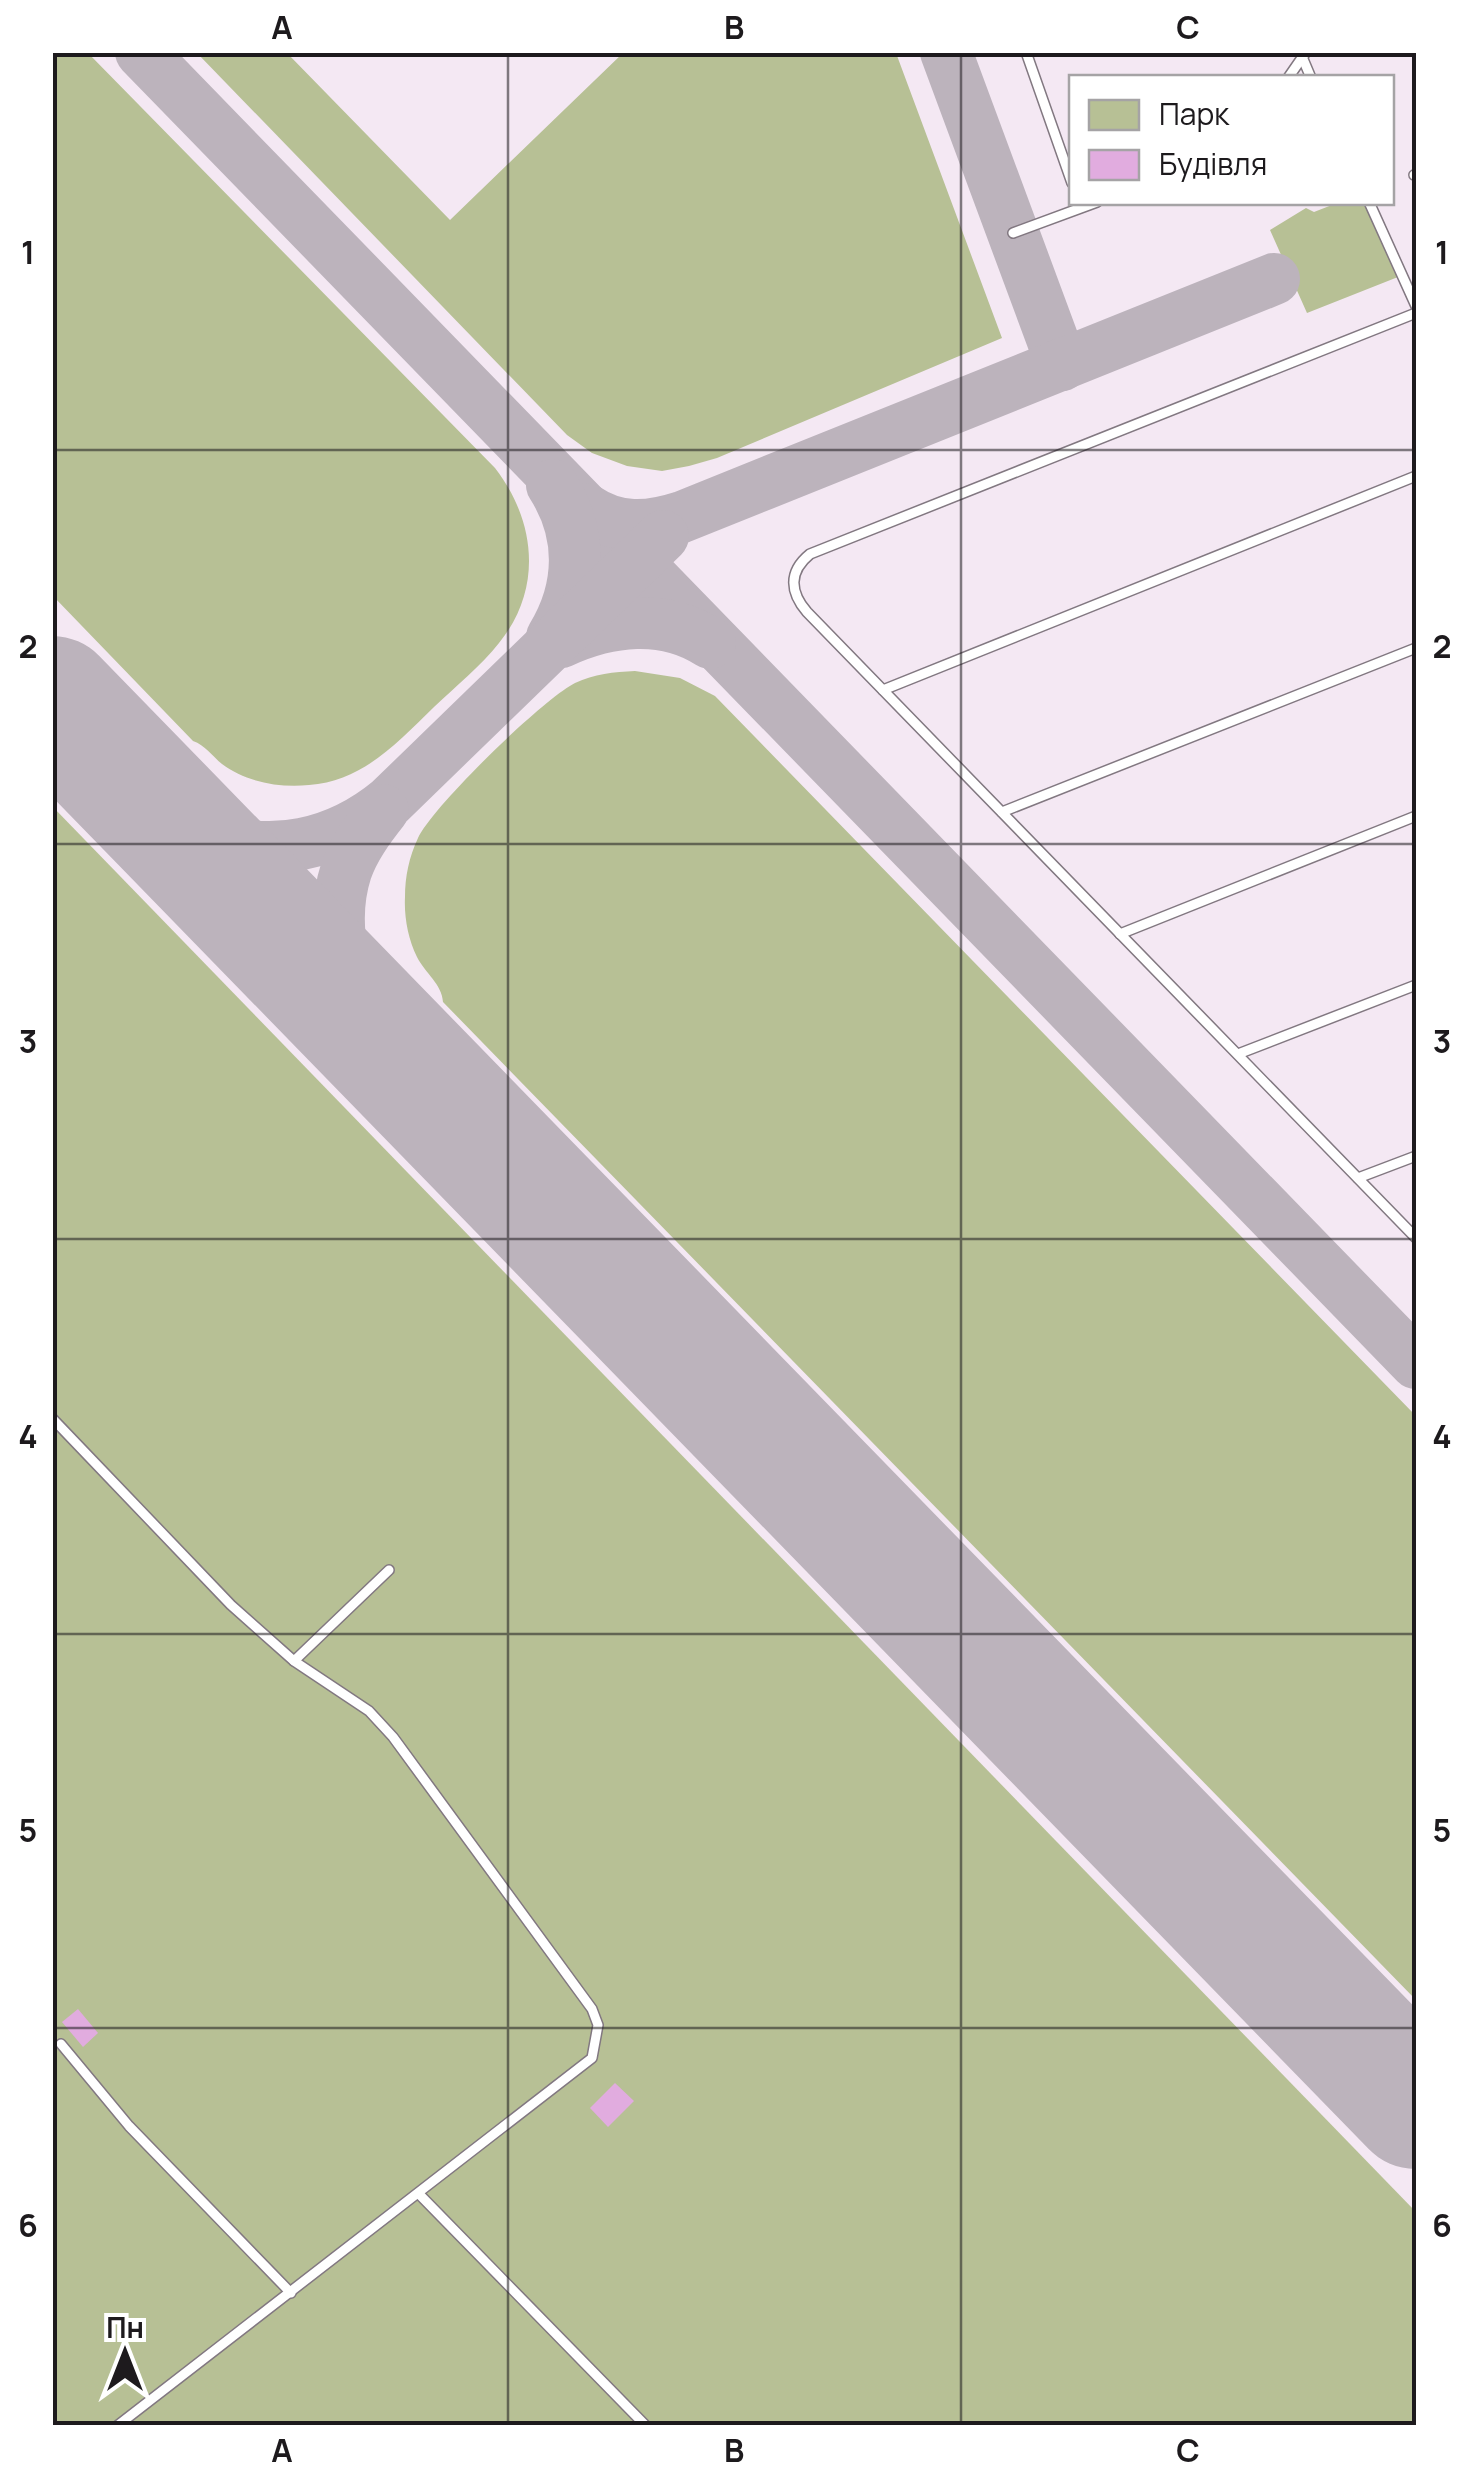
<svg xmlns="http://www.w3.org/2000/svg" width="1469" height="2478" viewBox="0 0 1469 2478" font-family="Manrope,sans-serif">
  <rect width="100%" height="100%" fill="#f4e8f3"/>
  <g fill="#b7c095">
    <path d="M53 52 88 53 495 468C536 521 543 589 499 643 481 666 456 686 434 707 397 743 363 781 309 785 279 788 246 782 222 764 212 756 205 745 193 741L53 596Z"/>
    <polygon points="197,53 287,53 450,220 623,53 896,53 1002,338 717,458 689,466 662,471 627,466 592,453 567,435"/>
    <polygon points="1337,203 1365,203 1398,277 1307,313 1270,230 1306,208 1314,212"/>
    <path d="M635 671 680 678 715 696 1416 1416V2000L443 1002C442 984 425 973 417 957 408 939 404 917 405 897 405 877 409 857 418 838 433 806 543 699 575 683 594 674 614 672 635 671Z"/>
    <polygon points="52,806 1416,2212 1416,2425 53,2425"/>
  </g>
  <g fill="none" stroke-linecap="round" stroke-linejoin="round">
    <g stroke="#bcb3bc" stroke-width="52">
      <polyline points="141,52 1416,1363"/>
      <polyline points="946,52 1062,365"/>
      <path d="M586 509C617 530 648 528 682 517L1274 279"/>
      <path d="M552 637C582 588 583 533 552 485"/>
      <path d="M561 642C609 620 664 613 710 643"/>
      <path d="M139 791C161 805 182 824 206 834 270 861 338 844 390 801L663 536"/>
      <path d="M378 1036C344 994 329 924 346 871 354 848 368 829 383 810"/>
      <polyline points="1385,2071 1416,2094"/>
    </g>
    <polyline stroke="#bcb3bc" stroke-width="132" points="52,702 1416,2103"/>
  </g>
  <g fill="#e1acdf">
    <polygon points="78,2009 98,2033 83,2047 62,2022"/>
    <polygon points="615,2083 634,2101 608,2127 590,2108"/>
  </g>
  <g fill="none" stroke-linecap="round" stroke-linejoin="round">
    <g stroke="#827881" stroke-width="12">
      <g id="service">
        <polyline points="1026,52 1072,183"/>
        <polyline points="1303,59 1311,78"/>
        <polyline points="1288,78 1306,52"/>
        <polyline points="1414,175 1416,174"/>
        <polyline points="1369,202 1416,306"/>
        <polyline points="1013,233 1097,202"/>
        <path d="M1416 313 810 554C788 572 790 592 807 612L1416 1238"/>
        <polyline points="883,690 1416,476"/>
        <polyline points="1002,812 1416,648"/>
        <polyline points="1120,934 1416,816"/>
        <polyline points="1238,1054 1416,985"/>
        <polyline points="1358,1178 1416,1156"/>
        <polyline points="52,1418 231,1605 294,1661 369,1711 393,1737 592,2009 598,2025 592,2058 117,2426"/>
        <polyline points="294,1661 389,1570"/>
        <polyline points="61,2044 129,2126 291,2293"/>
        <polyline points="419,2194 646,2426"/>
      </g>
    </g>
    <use href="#service" stroke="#fff" stroke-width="9"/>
  </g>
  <path fill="none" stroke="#1d1a1d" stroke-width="2.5" stroke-opacity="0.55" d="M508 52V2426M961 52V2426M52 450H1416M52 844H1416M52 1239H1416M52 1634H1416M52 2028H1416"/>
  <rect width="1469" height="2478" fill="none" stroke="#ffffff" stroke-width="110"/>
  <rect x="1069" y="75" width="325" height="130" fill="#ffffff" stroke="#a5a3a5" stroke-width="2.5"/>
  <rect x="1089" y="100" width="50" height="30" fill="#b7c095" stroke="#a5a3a5" stroke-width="2.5"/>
  <text x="1159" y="125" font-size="30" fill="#1d1a1d">Парк</text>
  <rect x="1089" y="150" width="50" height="30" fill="#e1acdf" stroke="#a5a3a5" stroke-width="2.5"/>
  <text x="1159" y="175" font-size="30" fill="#1d1a1d">Будівля</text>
  <g transform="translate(125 2353)" stroke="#ffffff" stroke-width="8" paint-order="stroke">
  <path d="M0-8L18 38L0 25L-18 38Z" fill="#1d1a1d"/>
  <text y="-15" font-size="28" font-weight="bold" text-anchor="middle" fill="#1d1a1d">Пн</text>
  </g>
  <rect x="55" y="55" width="1359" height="2368" fill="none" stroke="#1d1a1d" stroke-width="4"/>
  <g font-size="32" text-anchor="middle" font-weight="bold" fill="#1d1a1d">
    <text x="282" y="39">A</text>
    <text x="734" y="39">B</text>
    <text x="1188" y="39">C</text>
    <text x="28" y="264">1</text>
    <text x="1442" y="264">1</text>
    <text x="28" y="658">2</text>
    <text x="1442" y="658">2</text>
    <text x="28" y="1053">3</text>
    <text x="1442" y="1053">3</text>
    <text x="28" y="1448">4</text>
    <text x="1442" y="1448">4</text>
    <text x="28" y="1842">5</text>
    <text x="1442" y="1842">5</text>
    <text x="28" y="2237">6</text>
    <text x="1442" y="2237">6</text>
    <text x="282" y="2462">A</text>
    <text x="734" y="2462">B</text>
    <text x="1188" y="2462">C</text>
  </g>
</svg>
